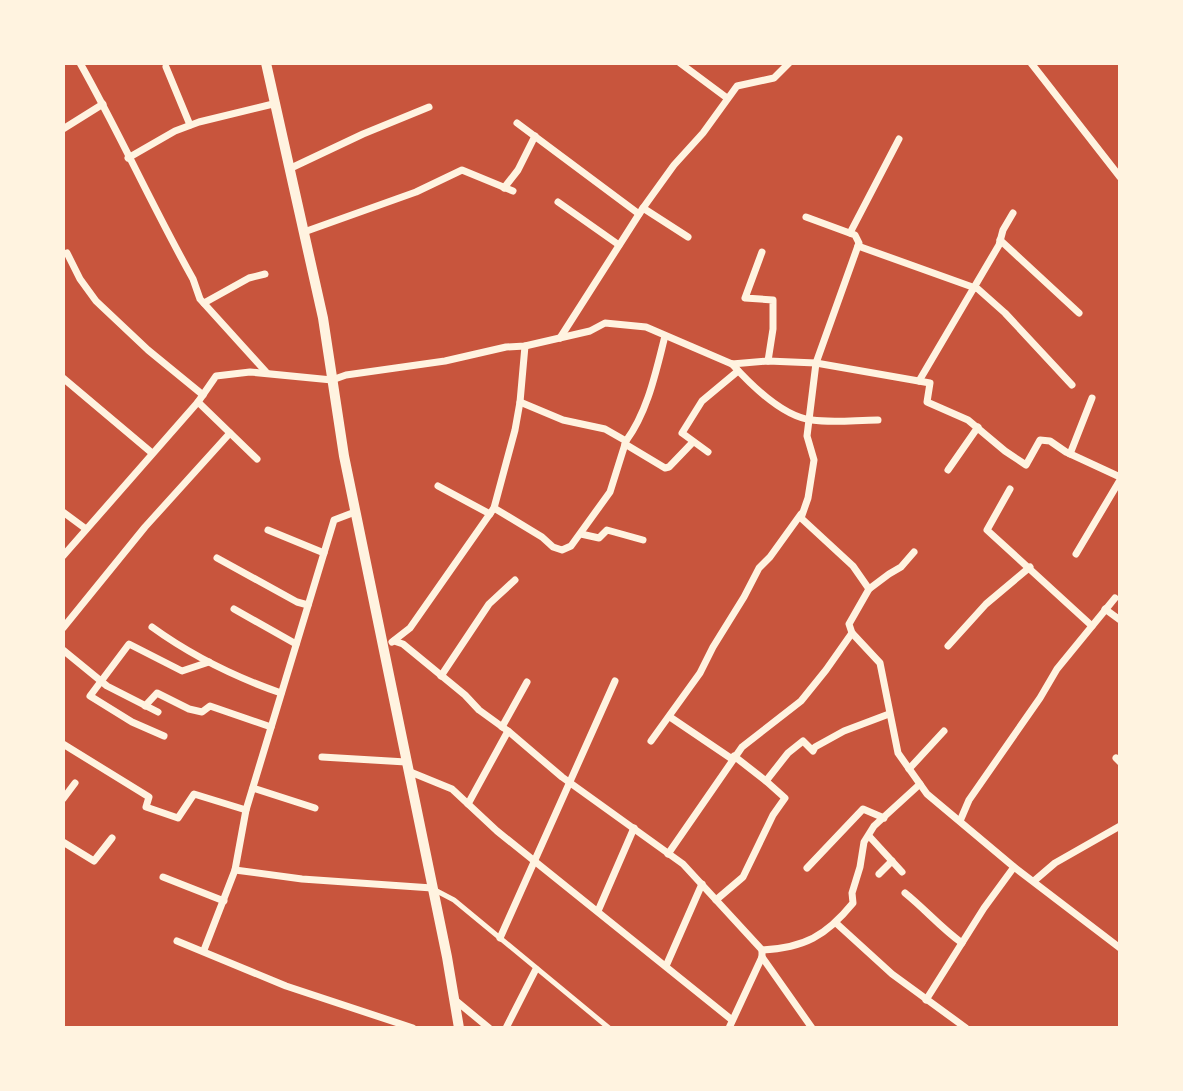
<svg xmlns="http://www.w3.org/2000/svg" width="1183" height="1091" viewBox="0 0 1183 1091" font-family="Signika,sans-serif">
  <rect width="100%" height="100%" fill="#c8553d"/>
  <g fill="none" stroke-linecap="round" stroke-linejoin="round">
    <polyline stroke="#fff3e0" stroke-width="5" points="433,889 454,900 609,1028"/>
    <g stroke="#fff3e0" stroke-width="7">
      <path d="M80 63C120 134 153 208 193 279L200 299 267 373"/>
      <polyline points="680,63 727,98"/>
      <polyline points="1031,63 1120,177"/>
      <polyline points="166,67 190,125"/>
      <polyline points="517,123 639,214"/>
      <polyline points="63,129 103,104"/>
      <polyline points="128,158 175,131 199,122 273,104"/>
      <polyline points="291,168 363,134 429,107"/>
      <polyline points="504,188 518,170 535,136"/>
      <polyline points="558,202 619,245"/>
      <polyline points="643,208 688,237"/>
      <polyline points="806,217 855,235 859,243 816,363 807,436 814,460 808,498 801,518 853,566 869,589"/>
      <polyline points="304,232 416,192 462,170 513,191"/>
      <polyline points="850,233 899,139"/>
      <polyline points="1000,240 1079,313"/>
      <polyline points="858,246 978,289 1005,313 1072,385"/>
      <polyline points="762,252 745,298 773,300 773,329 768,361"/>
      <polyline points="67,253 80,279 96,301 148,350 203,395"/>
      <polyline points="204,303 249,278 265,274"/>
      <polyline points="560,338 643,208 674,165 703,133 737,86 774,78 789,63"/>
      <path d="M732 364C751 385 783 417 812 420 833 423 856 420 878 420"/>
      <polyline points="63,378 152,453"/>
      <polyline points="919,381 999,245 1003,230 1013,213"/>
      <polyline points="198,402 257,459"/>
      <path d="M520 402 563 420 605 429 626 441C648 411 656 371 665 336"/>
      <polyline points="625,444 665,468 669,467 693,442"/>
      <polyline points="708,452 682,433 702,401 738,371"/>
      <polyline points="1070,454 1092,398"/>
      <polyline points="948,470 978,427"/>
      <polyline points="438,486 490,514"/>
      <polyline points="1010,489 987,530 1092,626"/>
      <polyline points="494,508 542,537 553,547 562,550 571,546 610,492 626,441"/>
      <polyline points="63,512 86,529"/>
      <polyline points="268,530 324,553"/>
      <polyline points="581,534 599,538 607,530 643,540"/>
      <polyline points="914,552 901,567 889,574 869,589 849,624 852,633 880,663 898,753 927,794 1014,867 1120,948"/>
      <polyline points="1076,554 1120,480"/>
      <polyline points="63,556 198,402 216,376 250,372 332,380 346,375 445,361 506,347 525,346 590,331 605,323 646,327 732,364 768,361 816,363 930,383 927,402 968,420 1005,451 1026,465 1040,440 1050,441 1066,452 1120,477"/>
      <polyline points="217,558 297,602 308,605"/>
      <polyline points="234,609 296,644"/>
      <polyline points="1105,609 1120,620"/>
      <path d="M152 627C192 656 235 677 281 693"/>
      <polyline points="63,628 145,527 230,433"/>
      <polyline points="394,641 403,644 465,695 479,710 508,731 562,777 683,864 762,950 762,957 729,1028"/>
      <polyline points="392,642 410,628 494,508 515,430 520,402 525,346"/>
      <polyline points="948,646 986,604 1030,567"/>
      <polyline points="63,650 107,686 158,712"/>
      <polyline points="441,676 489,604 515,580"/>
      <polyline points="145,706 157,693 189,709 202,712 210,706 271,727"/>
      <polyline points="670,717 732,759"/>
      <polyline points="502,727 527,682"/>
      <polyline points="164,736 132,722 90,696 129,644 182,671 209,662"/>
      <polyline points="651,741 700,673 713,647 744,597 759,568 770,557 801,514"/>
      <polyline points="63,744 149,797 146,807 178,818 194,794 246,810"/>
      <polyline points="734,756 766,781"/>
      <polyline points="322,757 406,762"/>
      <polyline points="1116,758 1120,762"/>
      <polyline points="909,769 944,731"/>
      <polyline points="408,771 452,789 497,831 732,1020"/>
      <polyline points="253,788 315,808"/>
      <polyline points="63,799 75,783"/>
      <polyline points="468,804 508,731"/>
      <polyline points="960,821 969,800 1040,698 1057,669 1115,598"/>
      <polyline points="869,836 902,872"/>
      <polyline points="63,842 94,861 112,838"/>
      <polyline points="668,854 742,747 801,701 826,670 852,633"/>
      <polyline points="807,868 863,809 884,818"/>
      <polyline points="235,870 302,879 432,888"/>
      <polyline points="879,874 892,861"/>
      <polyline points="163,877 224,901"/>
      <polyline points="1034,881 1055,863 1120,826"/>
      <path d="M905 893C925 909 941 928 962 943"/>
      <polyline points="716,900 743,877 773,815 785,798 766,781 788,753 803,741 813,751 815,747 844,731 889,714"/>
      <polyline points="598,911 634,828"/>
      <polyline points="836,923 892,974 966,1028"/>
      <polyline points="500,938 615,681"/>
      <polyline points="177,941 286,986 413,1028"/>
      <polyline points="204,950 235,870 246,810 334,520 355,512"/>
      <path d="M762 950C804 948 826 936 853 903L852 893 860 867 864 842 874 826 920 784"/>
      <polyline points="762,957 812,1028"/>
      <polyline points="666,966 702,884"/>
      <polyline points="455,1000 489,1028"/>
      <polyline points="926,1000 984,908 1014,867"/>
      <polyline points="506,1028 536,969"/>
    </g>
    <polyline stroke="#fff3e0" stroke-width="10" points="266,63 323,318 344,456 447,957 459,1028"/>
  </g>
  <rect width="1183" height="1091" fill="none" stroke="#fff3e0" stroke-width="130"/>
</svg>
